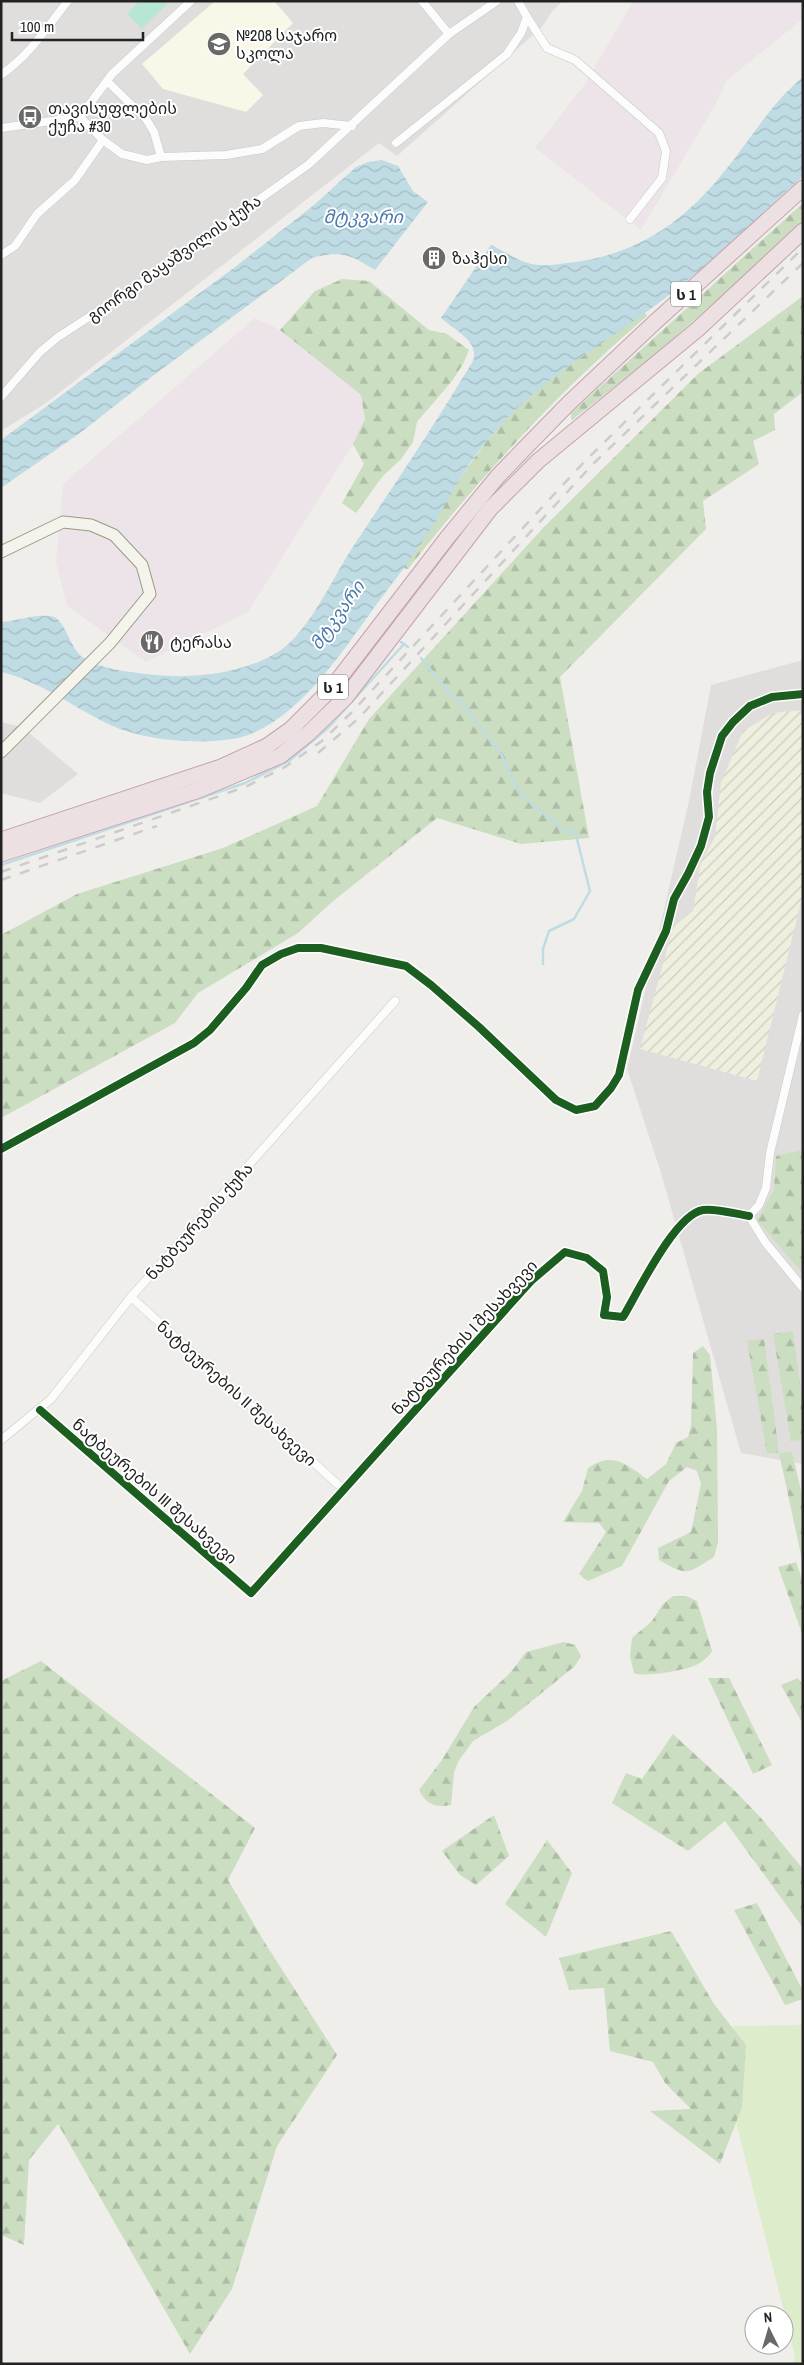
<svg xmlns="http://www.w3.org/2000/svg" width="804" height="2365" viewBox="0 0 804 2365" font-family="'Archivo Narrow','Noto Sans Georgian',sans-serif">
  <defs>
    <pattern id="farmland-furrows" width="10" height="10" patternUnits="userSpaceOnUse" patternTransform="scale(1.25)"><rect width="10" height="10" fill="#efefdf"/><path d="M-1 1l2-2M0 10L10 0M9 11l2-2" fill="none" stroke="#cdcdbf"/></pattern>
    <pattern id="forest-firs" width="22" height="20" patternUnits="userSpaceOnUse" patternTransform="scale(1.25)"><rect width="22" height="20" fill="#cbdec1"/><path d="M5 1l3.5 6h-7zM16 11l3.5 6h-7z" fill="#aebea6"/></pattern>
    <pattern id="water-waves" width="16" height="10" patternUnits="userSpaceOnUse" patternTransform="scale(1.25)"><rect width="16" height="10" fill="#bfdbe3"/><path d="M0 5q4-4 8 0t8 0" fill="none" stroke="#a4bcc2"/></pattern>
  </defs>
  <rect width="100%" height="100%" fill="#f0eeeb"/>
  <g fill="#dfdedc">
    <polygon points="1,1 563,1 553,10 542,27 397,156 379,143 46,403 1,431"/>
    <polygon points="803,660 803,1464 741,1453 661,1173 627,1069 689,801 711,685"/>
    <polygon points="1,722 22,727 78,774 40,803 1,793"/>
  </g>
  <g fill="#ede4e9">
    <polygon points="633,1 803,1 803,19 727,80 713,109 641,230 535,148 585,84"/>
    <polygon points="255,318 280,330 361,395 365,419 353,444 248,612 146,662 67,606 56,562 63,484"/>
  </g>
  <polygon fill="#f8f7e8" points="215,1 274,1 293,23 243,74 263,95 246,112 163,89 142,64"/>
  <polygon fill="url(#farmland-furrows)" points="803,710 803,894 757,1081 640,1049 673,927 693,911 701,862 715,837 721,783 743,731 773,713"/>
  <polygon fill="#ddeccb" points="803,2025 803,2364 793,2364 795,2355 733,2110 734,2026"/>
  <g fill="url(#forest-firs)">
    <polygon points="803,203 803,222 713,304 650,359 572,420 571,413"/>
    <polygon points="342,279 369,281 429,330 447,334 469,350 463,364 452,381 417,422 413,442 401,459 382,477 356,513 342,503 364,464 353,444 365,419 361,395 280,330 315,291"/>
    <polygon points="803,296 803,392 774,414 775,430 753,441 759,464 703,501 706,529 560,677 589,838 521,844 437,818 332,902 298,933 198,993 175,1023 1,1118 1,935 77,894 223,848 317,806 369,719 544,527 699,373"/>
    <path d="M645 312 647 316C558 392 480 477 408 569L403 568C435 523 460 472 496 430 538 381 594 350 645 312Z"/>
    <polygon points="803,1150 803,1274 757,1220 774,1190 776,1156"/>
    <polygon points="793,1331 803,1406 803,1440 791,1441 773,1334"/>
    <polygon points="764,1339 779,1453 792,1452 803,1499 803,1564 779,1453 767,1453 747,1341"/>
    <path d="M703 1346 710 1355 717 1429 718 1542 714 1557C685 1575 688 1576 659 1560L658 1548 691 1532 701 1484 697 1471 687 1467 669 1481 622 1566 588 1581 579 1574 606 1532 599 1523 563 1522 582 1491 588 1468C613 1451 626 1464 647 1479L666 1464 676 1443 688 1437 691 1426 693 1353Z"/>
    <polygon points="796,1562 803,1582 803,1636 778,1567"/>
    <path d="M673 1596H686L697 1601 712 1651C709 1657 701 1663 694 1666 684 1670 643 1678 634 1673L630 1656 632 1638 652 1621 663 1604Z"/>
    <path d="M564 1642 575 1645 581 1656 575 1666 507 1721 473 1741 458 1762 454 1773 451 1805C435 1808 426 1804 419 1790L442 1760 474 1707 511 1672 526 1652Z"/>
    <polygon points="41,1661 255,1828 228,1880 265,1943 337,2055 277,2146 232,2289 190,2354 58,2124 29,2160 24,2245 1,2235 1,1681"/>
    <polygon points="708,1678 729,1678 772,1765 753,1774"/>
    <polygon points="798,1678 803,1685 803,1724 781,1685"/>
    <polygon points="673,1734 735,1791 761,1818 803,1869 803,1928 725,1821 688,1851 612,1803 626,1773 642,1779"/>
    <polygon points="494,1815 509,1856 476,1885 460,1875 442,1851"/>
    <polygon points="547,1840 572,1873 546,1937 505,1904"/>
    <polygon points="757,1903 803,1991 803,1999 785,2005 734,1910"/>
    <polygon points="671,1931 714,2004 746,2045 742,2107 720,2164 650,2111 691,2109 665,2083 653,2062 610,2051 604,1988 569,1990 559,1958"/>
  </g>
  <polygon fill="#b7e6d2" points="139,1 166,1 168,3 142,29 127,14"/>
  <g fill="url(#water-waves)">
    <path d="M803 77V176C759 216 715 260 668 296 596 351 523 386 470 463 456 484 445 506 432 527 415 554 395 580 376 605 343 651 292 730 232 739 196 745 139 740 106 723 72 706 39 681 1 672V622C17 621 35 614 50 616 65 617 69 646 81 656 94 666 115 670 131 672 179 680 235 678 278 652 309 633 335 573 356 542 396 482 436 423 473 361 480 341 454 330 441 318L491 245C502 250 513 258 525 262 538 267 553 265 567 263 634 256 681 225 723 173 750 141 770 104 803 77Z"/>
    <path d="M382 160 398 166 413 191 428 202 375 270C351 255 341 250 312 258L154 375 80 433 1 488V440L235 267 314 205 356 167 368 162Z"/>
  </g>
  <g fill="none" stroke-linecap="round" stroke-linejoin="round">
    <g stroke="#bfdbe3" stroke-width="2.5">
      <polyline points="401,642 408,647"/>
      <polyline points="421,658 449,692 464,706 501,754 521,795 566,832 575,831 590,891 574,919 549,931 543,949 543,964"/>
      <polyline points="1,865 245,783 289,761 329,727 404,644"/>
    </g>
    <g stroke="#c9c8c7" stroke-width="9">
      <g id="street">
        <polyline points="422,1 449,34"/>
        <polyline points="527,17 547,48 575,60 659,133 666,151 662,178 630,219"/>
        <path d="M1 75C32 53 45 29 68 1"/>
        <polyline points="107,81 146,119 154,132 161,157"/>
        <polyline points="80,117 103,140 122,154 147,160 161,157 226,155 262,149 299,126 323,123 352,126"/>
        <polyline points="1,128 80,117 112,74 191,1"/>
        <polyline points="396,143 507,54 521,33 527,17 518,1"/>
        <polyline points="1,255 15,246 37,214 75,180 103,140"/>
        <polyline points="1,397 40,352 58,337 149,278 309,164 449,34 497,1"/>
        <polyline points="1,1149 194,1043 210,1030 246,988 262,965 281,954 298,948 321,948 406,966 431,985 479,1027 556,1100 576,1110 595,1106 611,1088 619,1075 638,990 666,931 674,899 688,874 701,846 709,817 707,792 710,773 722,736 733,722 750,706 772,697 803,694"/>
        <polyline points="749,1216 759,1205 766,1188 770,1153 803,1015"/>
        <polyline points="749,1216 765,1242 803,1288"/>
        <polyline points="131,1297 344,1490"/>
        <path d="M40 1410 251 1593 531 1281 565 1252 587 1258 603 1271 607 1297 604 1315 623 1317C637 1294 675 1214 703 1210 715 1208 736 1214 749 1216"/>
        <polyline points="1,1440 51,1399 131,1297 395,1001"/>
      </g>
    </g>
    <g stroke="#999a82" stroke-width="13">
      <polyline id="secondary" points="1,552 63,522 91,525 114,535 142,565 150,594 110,643 1,752"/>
    </g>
    <g stroke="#c5a2ac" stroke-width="17">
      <g id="highway">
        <polyline points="1,840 221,767 267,746 291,729 331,689 447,538 498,476 525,448 570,402 654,323 803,188"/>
        <polyline points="1,854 199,790 280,756 309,733 346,697 490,509 538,461 698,329 803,231"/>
      </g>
    </g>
    <use href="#street" stroke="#fdfcfc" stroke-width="8"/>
    <use href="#secondary" stroke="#f4f4ed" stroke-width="11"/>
    <use href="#highway" stroke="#ece0e2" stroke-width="15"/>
    <g stroke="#ccc" stroke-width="2.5" stroke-dasharray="10 10" stroke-linecap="butt">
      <polyline points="318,753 359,718 593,464 803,263"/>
      <polyline points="1,872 245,787 285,767 322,741 351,713 586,460 803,248"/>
      <polyline points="1,880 157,826"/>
    </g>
    <g stroke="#fff" stroke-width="11">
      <g id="cycleway">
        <polyline points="1,1149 194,1043 210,1030 246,988 262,965 281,954 298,948 321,948 406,966 431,985 479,1027 556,1100 576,1110 595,1106 611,1088 619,1075 638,990 666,931 674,899 688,874 701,846 709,817 707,792 710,773 722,736 733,722 750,706 772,697 803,694"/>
        <path d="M40 1410 251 1593 531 1281 565 1252 587 1258 603 1271 607 1297 604 1315 623 1317C637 1294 675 1214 703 1210 715 1208 736 1214 749 1216"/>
      </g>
    </g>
    <use href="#cycleway" stroke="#1b5e20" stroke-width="8"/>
  </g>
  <defs>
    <g id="school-disc" transform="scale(1.25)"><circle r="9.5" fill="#6a6968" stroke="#fff"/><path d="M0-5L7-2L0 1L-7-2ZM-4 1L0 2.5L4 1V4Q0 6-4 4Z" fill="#fff"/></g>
    <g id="bus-disc" transform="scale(1.25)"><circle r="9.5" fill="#6a6968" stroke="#fff"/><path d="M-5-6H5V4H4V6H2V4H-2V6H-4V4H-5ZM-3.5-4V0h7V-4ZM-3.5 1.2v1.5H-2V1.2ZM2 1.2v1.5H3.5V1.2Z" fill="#fff"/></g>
    <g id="building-disc" transform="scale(1.25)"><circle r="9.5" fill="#6a6968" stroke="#fff"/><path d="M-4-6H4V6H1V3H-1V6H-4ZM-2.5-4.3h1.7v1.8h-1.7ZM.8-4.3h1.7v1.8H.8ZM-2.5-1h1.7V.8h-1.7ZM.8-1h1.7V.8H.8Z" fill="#fff"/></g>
    <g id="restaurant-disc" transform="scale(1.25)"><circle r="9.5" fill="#6a6968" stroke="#fff"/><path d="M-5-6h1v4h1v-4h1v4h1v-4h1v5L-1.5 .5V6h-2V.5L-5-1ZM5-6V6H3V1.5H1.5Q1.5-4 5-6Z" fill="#fff"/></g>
  </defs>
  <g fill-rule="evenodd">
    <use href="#school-disc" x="219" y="44"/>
    <use href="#bus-disc" x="30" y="117"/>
    <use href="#building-disc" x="434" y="258"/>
    <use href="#restaurant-disc" x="152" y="642"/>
  </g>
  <g text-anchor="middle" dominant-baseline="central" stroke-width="4" stroke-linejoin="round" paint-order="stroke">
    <g fill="#fff" stroke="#646464" stroke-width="1">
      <rect x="671" y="281.5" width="30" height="25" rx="4"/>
      <rect x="318" y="674.5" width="30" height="25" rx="4"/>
    </g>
    <g font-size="15" font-weight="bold" fill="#222">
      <text x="686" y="294">ს 1</text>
      <text x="333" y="687">ს 1</text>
    </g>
    <g font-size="16" fill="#222" stroke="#fff" text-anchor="start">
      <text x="236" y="35">№208 საჯარო<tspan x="236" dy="18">სკოლა</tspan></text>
      <text x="48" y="108">თავისუფლების<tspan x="48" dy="18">ქუჩა #30</tspan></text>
      <text x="452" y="258">ზაჰესი</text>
      <text x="170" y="642">ტერასა</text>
    </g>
    <g font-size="16" fill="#222" stroke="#fff">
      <text transform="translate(174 258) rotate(-35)">გიორგი მაყაშვილის ქუჩა</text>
      <text transform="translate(199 1221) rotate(-48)">ნატბეურების ქუჩა</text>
      <text transform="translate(464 1337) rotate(-47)">ნატბეურების I შესახვევი</text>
      <text transform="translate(237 1393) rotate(42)">ნატბეურების II შესახვევი</text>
      <text transform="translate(155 1491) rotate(41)">ნატბეურების III შესახვევი</text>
    </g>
    <g font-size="18" font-style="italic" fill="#4a7aab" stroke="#fff">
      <text x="363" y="216">მტკვარი</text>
      <text transform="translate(337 615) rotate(-55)">მტკვარი</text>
    </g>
  </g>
  <rect width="804" height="2365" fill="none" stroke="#222222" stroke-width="5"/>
  <g transform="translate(769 2330) rotate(355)"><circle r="24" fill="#ffffff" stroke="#a7a7a7"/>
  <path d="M0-4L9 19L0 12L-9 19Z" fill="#6a6968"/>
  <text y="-8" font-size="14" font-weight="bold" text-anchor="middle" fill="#222222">N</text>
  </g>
  <path d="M12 32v8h131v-8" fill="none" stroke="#222222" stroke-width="2.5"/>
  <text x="20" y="32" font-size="15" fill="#222222" stroke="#ffffff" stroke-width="4" paint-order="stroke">100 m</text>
</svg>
